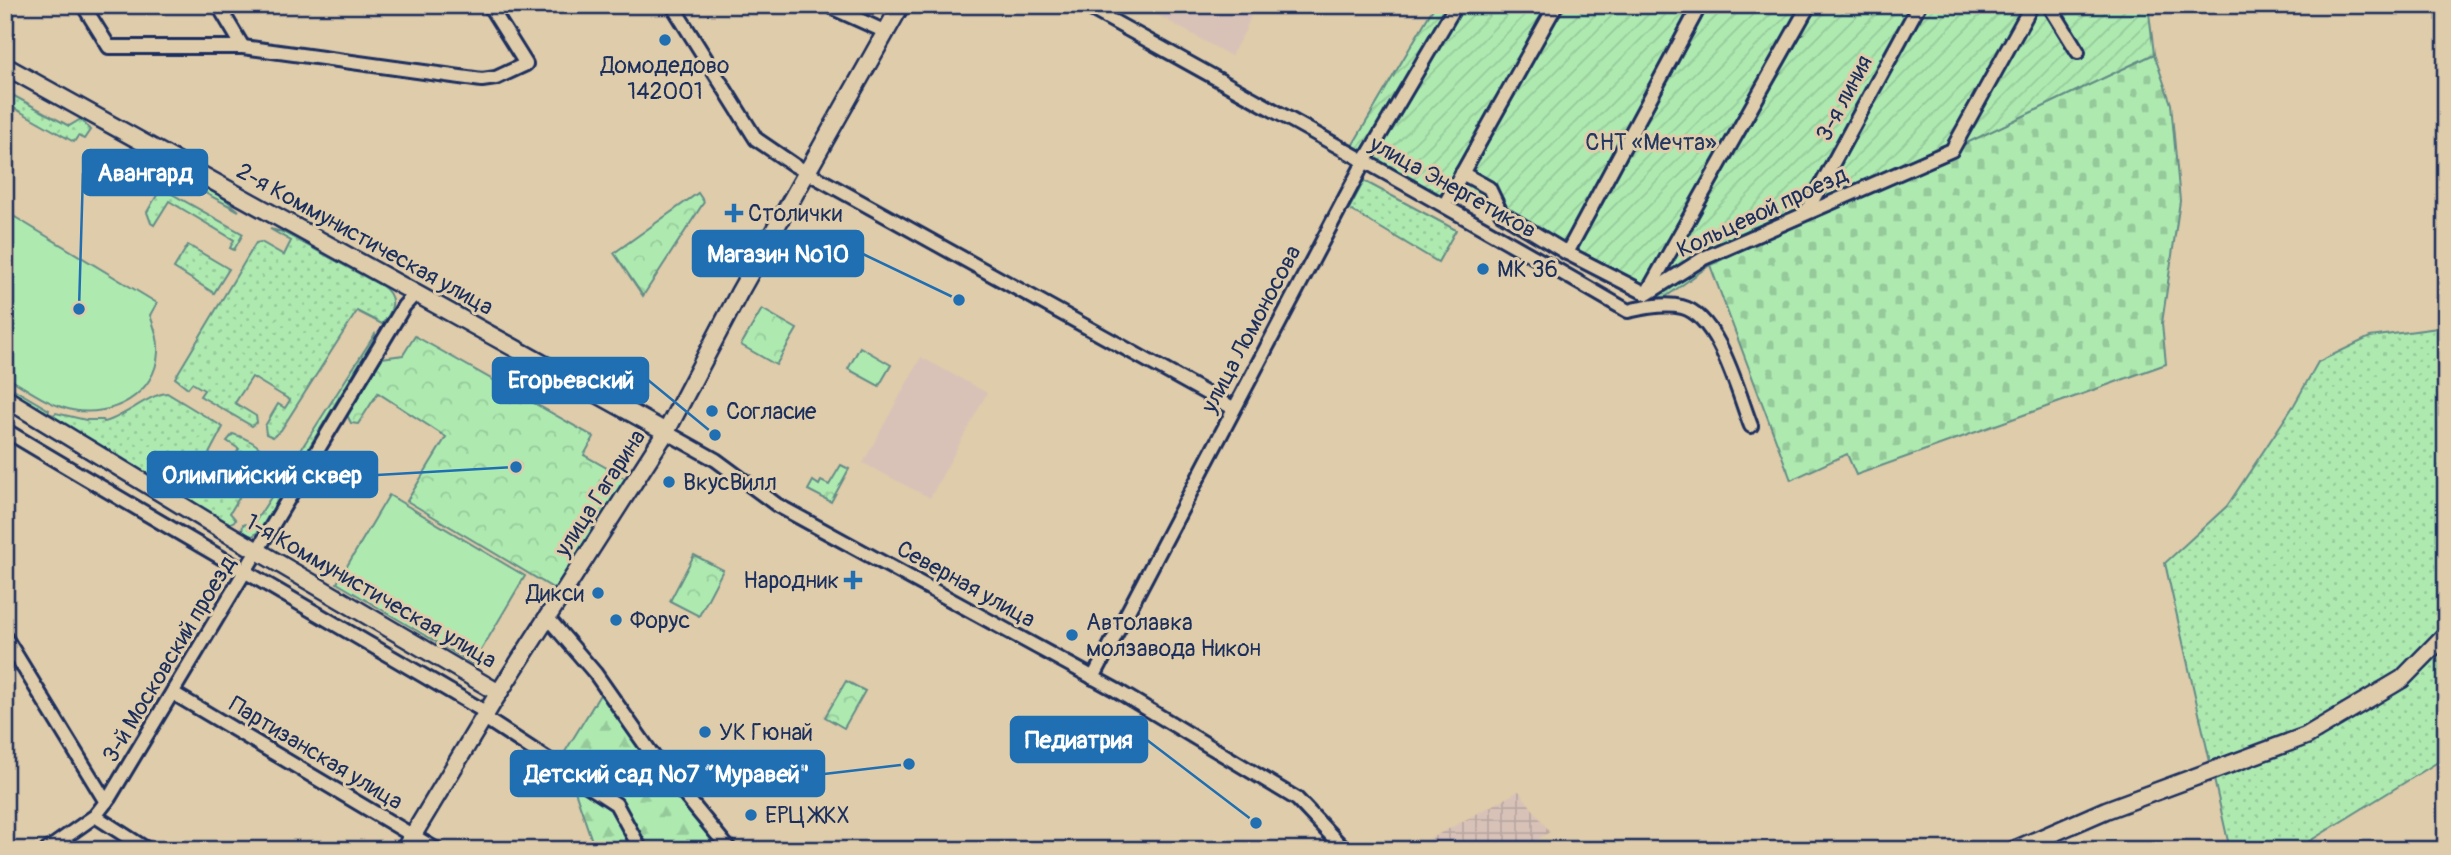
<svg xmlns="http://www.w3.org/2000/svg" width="2451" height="855" viewBox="0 0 2451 855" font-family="Pangolin,sans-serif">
  <defs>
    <pattern id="industrial-grid" width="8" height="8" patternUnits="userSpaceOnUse" patternTransform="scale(1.75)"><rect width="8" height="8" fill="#d8c2b8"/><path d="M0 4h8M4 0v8" fill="none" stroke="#b9a7a1"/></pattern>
    <pattern id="grass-dots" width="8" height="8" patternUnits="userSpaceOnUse" patternTransform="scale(1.75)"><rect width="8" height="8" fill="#aeeab0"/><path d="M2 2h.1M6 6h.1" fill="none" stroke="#95c99a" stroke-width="1.8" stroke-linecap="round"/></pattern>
    <pattern id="forest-firs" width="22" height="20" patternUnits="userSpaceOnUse" patternTransform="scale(1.75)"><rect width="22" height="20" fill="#aeeab0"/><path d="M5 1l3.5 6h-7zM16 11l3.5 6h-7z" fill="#95c99a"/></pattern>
    <pattern id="cemetery-stones" width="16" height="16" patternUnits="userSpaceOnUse" patternTransform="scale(1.75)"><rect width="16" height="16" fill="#aeeab0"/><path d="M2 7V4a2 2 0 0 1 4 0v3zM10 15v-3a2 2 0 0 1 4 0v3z" fill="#95c99a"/></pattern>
    <pattern id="park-crowns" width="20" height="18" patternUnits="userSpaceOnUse" patternTransform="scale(1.75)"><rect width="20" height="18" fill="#aeeab0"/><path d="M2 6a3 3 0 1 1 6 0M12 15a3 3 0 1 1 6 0" fill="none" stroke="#95c99a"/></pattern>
    <pattern id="garden-furrows" width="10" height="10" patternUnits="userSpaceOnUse" patternTransform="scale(1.75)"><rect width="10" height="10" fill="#aeeab0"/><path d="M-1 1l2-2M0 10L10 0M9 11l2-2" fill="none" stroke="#95c99a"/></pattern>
  </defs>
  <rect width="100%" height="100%" fill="#dfccaa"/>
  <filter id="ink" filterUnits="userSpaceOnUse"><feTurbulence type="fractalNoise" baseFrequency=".0143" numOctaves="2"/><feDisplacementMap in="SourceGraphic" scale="14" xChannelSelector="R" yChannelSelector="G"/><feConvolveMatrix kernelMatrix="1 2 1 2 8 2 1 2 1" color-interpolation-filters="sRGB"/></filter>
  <g filter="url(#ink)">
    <g fill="#d8c2b8">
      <polygon points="1140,5 1255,5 1245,31 1231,56"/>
      <polygon points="921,357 987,393 930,498 863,463"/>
    </g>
    <polygon fill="url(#industrial-grid)" points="1519,791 1550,832 1519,850 1409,850"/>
    <g fill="url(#grass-dots)" stroke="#648c87" stroke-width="2">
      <polygon points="5,91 69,126 81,119 90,130 84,139 78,136 74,142 5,103"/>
      <polygon points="163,174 171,178 165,190 243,234 234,250 230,248 234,240 169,201 154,225 151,223 147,212 163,185 159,182"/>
      <polygon points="190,179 225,199 239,211 190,185"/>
      <polygon points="1364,181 1456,230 1438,262 1349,209"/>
      <path d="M270 229 283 232 382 286C398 297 393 312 382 324L357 311 281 430 273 437 266 434 265 426 278 404 285 408 290 400 252 377 235 403 256 416 257 422 252 426 200 396 204 390 192 383 188 388 175 378 256 243 261 242 284 255 291 241Z"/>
      <polygon points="188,245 229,269 214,293 174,268"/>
      <polygon points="2446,327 2446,757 2295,850 2230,850 2165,563 2227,506 2294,405 2318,362 2370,337"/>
      <polygon points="375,334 376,336 304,456 302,456 298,454"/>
      <path d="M5 384 49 410 48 413 54 415 56 413 86 420H103L104 422C123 418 149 394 167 393L223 427 203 465 212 470H218L220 475H223L239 449 227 441 233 434C244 437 262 445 264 456L230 513 236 520 227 525 112 452 5 390Z"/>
      <polygon points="290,468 293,473 291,478 260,530 253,536 242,534 243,524 253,525"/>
    </g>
    <polygon fill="url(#forest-firs)" stroke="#648c87" stroke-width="2" points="601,693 723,850 595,850 563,755"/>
    <polygon fill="url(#cemetery-stones)" stroke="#648c87" stroke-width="2" points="2154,54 2171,104 2180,201 2162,323 2166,364 1856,475 1847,454 1791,480 1710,265"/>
    <g fill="url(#park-crowns)" stroke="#648c87" stroke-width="2">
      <polygon points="698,193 704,202 643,296 614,253"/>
      <polygon points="762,309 797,329 776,365 741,345"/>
      <polygon points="415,336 594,437 584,455 628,480 563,594 407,501 446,437 378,393 358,424 351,423 347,415 382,358 403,355"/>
      <polygon points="841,465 849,469 831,502 808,490 813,481 819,485 821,481 829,485"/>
      <polygon points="694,555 723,570 699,616 670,601"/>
      <polygon points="846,681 865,691 844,728 825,717"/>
    </g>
    <polygon fill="url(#garden-furrows)" stroke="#648c87" stroke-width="2" points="1435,5 2148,5 2154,54 1710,265 1664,298 1647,294 1501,213 1460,198 1446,209 1348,153"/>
    <g fill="#aeeab0" stroke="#648c87" stroke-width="2">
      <path d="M5 211 157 303 150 315C154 327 159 339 158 352 156 395 111 418 72 410 48 405 26 388 5 376Z"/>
      <polygon points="860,347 891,365 879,386 848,369"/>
      <polygon points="389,495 525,576 473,664 337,583"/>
    </g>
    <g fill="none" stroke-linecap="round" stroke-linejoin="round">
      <g stroke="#1b2f5e" stroke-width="18">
        <g id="street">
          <polyline points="83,5 109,47 243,47 482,80 496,78 526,64 489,5"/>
          <polyline points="218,5 243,47"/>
          <polyline points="672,5 756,139 794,165 1233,408"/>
          <polyline points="833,5 835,9 886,32"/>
          <path d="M1084 5C1266 106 1448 206 1628 311 1645 307 1665 303 1682 307 1719 316 1738 393 1751 426"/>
          <polyline points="2049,5 2078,52"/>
          <polyline points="1462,173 1489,188 1501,213 1567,253 1647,294 1704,258 1952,150 2032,5"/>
          <polyline points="1445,204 1556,5"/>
          <polyline points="1807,211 1919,5"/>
          <polyline points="1567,253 1700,5"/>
          <polyline points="1648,291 1809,5"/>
          <path d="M5 430C165 526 326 618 487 713L489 721 616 804 641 850"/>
          <polyline points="666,432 716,460 777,505 1116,690 1297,799 1345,850"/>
          <polyline points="547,617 595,673 656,760 730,850"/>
          <polyline points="5,637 106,802"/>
          <polyline points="1093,678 1364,162 1456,5"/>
          <polyline points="173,693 437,850"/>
          <polyline points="95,816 148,850"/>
          <polyline points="47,850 95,816 109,798 404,306 416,293"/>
        </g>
      </g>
      <g stroke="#1b2f5e" stroke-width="21">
        <g id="secondary">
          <polyline points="5,66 666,432"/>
          <polyline points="5,398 222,530 499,693"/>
          <polyline points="404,850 493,702 666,432 739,293 901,5"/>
          <polyline points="2014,850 2106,810 2306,736 2402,679 2446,634"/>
        </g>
      </g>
      <use href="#street" stroke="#dfccaa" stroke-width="12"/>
      <use href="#secondary" stroke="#dfccaa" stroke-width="16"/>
    </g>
  </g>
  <g fill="#1f6fb2" stroke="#dfccaa" stroke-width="2.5">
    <circle cx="665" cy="40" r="7"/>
    <path d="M730.5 202.5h7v7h7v7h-7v7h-7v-7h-7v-7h7z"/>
    <circle cx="1483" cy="269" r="7"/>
    <circle cx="712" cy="411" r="7"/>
    <circle cx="669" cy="482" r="7"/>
    <path d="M849.5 569.5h7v7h7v7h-7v7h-7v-7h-7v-7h7z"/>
    <circle cx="598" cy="593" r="7"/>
    <circle cx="616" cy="620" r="7"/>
    <circle cx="1072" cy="635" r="7"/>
    <circle cx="705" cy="732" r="7"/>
    <circle cx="751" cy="815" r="7"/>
  </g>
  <g text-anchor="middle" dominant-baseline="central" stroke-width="6" stroke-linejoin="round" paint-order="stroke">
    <g font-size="23" fill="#1b2f5e" stroke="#dfccaa" text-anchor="start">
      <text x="665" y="65" text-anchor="middle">Домодедово<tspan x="665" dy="26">142001</tspan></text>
      <text x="748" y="213">Столички</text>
      <text x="1497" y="269">МК 36</text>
      <text x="726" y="411">Согласие</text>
      <text x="683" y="482">ВкусВилл</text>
      <text x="839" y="580" text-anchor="end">Народник</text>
      <text x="584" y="593" text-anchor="end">Дикси</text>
      <text x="630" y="620">Форус</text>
      <text x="1086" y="622">Автолавка<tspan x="1086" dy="26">молзавода Никон</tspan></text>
      <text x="719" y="732">УК Гюнай</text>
      <text x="765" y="815">ЕРЦ ЖКХ</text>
    </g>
    <g font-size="23" fill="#1b2f5e" stroke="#dfccaa">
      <text transform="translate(1844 98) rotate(-62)">3-я линия</text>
      <text transform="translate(1453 187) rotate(29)">улица Энергетиков</text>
      <text transform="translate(1762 212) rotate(-25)">Кольцевой проезд</text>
      <text transform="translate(365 239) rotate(29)">2-я Коммунистическая улица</text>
      <text transform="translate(1251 329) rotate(-62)">улица Ломоносова</text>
      <text transform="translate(600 493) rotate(-57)">улица Гагарина</text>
      <text transform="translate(966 584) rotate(29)">Северная улица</text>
      <text transform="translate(371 591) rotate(30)">1-я Коммунистическая улица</text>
      <text transform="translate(169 659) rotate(-59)">3-й Московский проезд</text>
      <text transform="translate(316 753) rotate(31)">Партизанская улица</text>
    </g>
    <g font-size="23" fill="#223862" stroke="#dfccaa">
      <text x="1651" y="142">СНТ «Мечта»</text>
    </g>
  </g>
  <path fill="none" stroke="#1f6fb2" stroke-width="2.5" d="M79 309L83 173M959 300L863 254M715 435L648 380M516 467L377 475M1256 823L1147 740M909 764L824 774"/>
  <g fill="#1f6fb2" stroke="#dfccaa" stroke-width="2.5">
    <circle cx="79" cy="309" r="7"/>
    <circle cx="959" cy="300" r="7"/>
    <circle cx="715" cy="435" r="7"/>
    <circle cx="516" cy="467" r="7"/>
    <circle cx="1256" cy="823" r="7"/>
    <circle cx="909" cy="764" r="7"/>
  </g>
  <g fill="#1f6fb2" stroke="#1f6fb2" stroke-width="2.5">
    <rect x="83" y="150" width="124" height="45" rx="7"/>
    <rect x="693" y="231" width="170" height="45" rx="7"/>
    <rect x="493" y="358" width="155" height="45" rx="7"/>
    <rect x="148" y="452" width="229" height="45" rx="7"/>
    <rect x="1011" y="717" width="136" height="45" rx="7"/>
    <rect x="511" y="751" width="313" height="45" rx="7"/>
  </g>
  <g font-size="24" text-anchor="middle" font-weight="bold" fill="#fff">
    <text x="145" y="181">Авангард</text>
    <text x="778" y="262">Магазин №10</text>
    <text x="571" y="388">Егорьевский</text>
    <text x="262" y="483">Олимпийский сквер</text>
    <text x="1079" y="748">Педиатрия</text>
    <text x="667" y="782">Детский сад №7 “Муравей"</text>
  </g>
  <rect width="2451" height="855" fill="none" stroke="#dfccaa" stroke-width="28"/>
  <rect x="14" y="14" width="2423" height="827" fill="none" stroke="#1b2f5e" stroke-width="2.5" filter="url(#ink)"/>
</svg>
